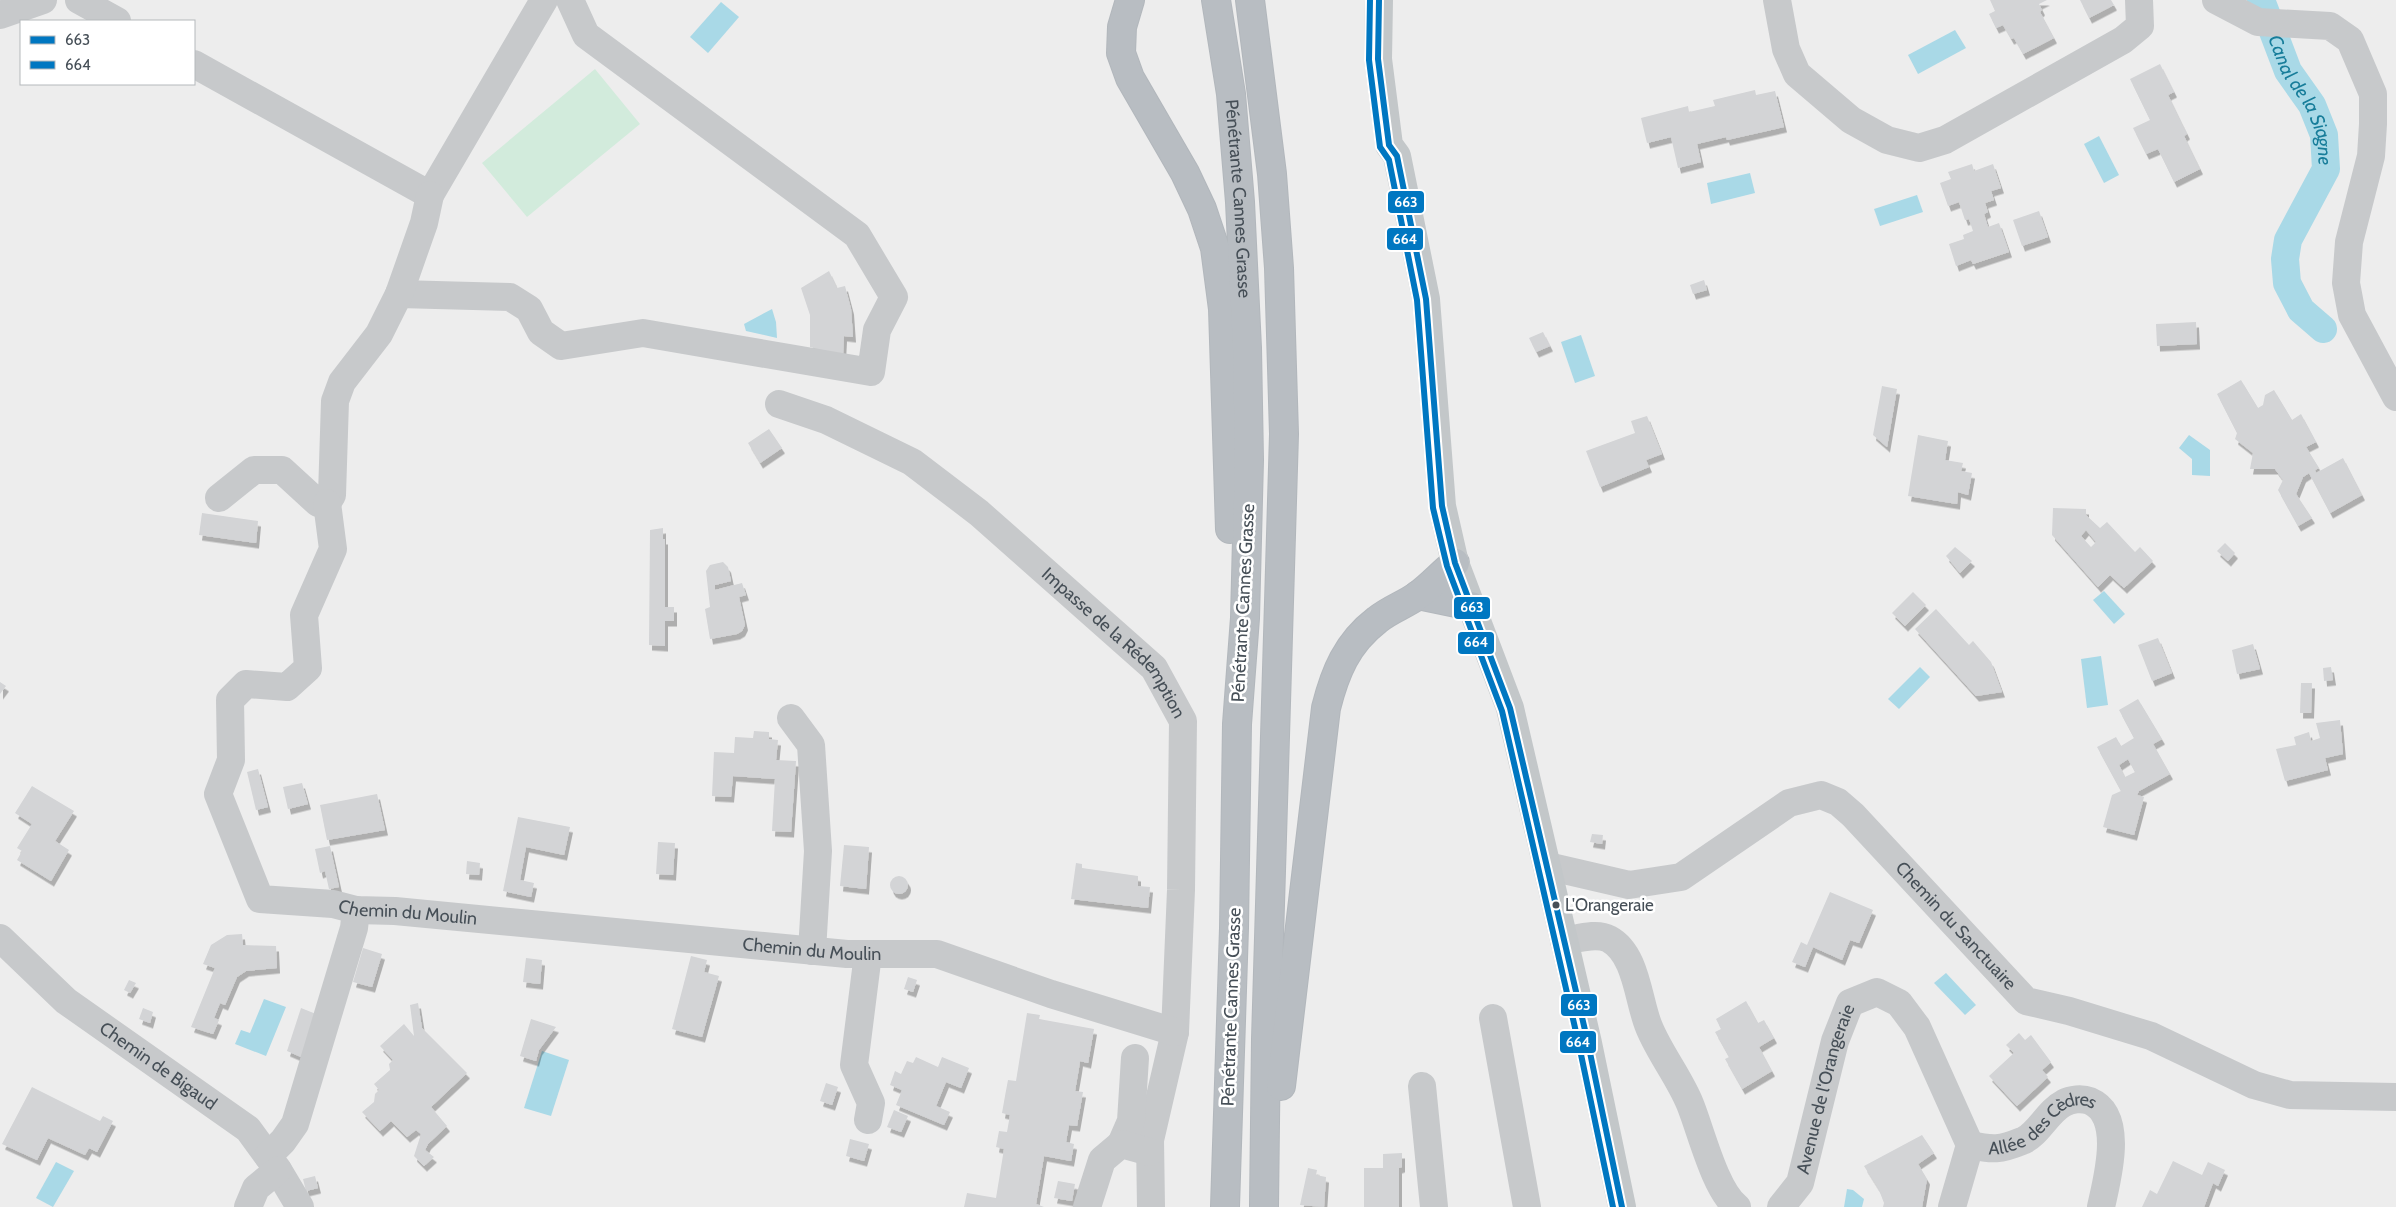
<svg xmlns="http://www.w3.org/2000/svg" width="2396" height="1207" viewBox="0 0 2396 1207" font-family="Cabin,sans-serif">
  <defs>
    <filter id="shadow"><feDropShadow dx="3" dy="5.5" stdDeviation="0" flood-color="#0004"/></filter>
  </defs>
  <rect width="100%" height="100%" fill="#ededed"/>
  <polygon fill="#d2ebdc" points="595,69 640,124 527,217 482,163"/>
  <g fill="#a9d9e7">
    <polygon points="721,2 739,17 708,53 690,37"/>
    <polygon points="1955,30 1966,48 1918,74 1908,55"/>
    <polygon points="2099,136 2119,175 2104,183 2084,144"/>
    <polygon points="1750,173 1755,193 1711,204 1707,183"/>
    <polygon points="1917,195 1923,212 1880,226 1874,209"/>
    <polygon points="772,309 776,322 777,338 746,331 744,324"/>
    <polygon points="1581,335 1595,376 1575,383 1561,342"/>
    <polygon points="2189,435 2210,450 2210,476 2192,475 2192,459 2179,448"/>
    <polygon points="2104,591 2125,614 2114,624 2093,600"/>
    <polygon points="2101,656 2108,705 2087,708 2081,659"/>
    <polygon points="1920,667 1930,677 1899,709 1888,699"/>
    <polygon points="1946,973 1976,1005 1965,1015 1934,983"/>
    <polygon points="264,999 286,1007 266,1056 235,1044 241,1030 250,1033"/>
    <polygon points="542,1051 569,1060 551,1116 524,1108"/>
    <polygon points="56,1162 74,1171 53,1207 36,1198"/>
    <polygon points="1847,1189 1853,1190 1864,1199 1862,1207 1844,1207"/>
  </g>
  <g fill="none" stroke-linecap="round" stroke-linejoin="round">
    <path stroke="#a9d9e7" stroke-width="28" id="s1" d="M2261 0 2288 71 2312 105 2324 135 2326 169 2288 240 2285 259 2287 283 2301 310 2323 329"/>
  </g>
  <g fill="#d3d4d6" fill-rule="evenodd" filter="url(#shadow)">
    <polygon points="1990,0 2047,0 2039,4 2042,10 2040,12 2054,38 2023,54 2014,38 2011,39 2003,25 1996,28 1989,14 1995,11"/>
    <polygon points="2080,0 2111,0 2114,5 2089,18"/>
    <polygon points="2160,64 2174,92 2168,95 2187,134 2184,136 2200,169 2174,182 2158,149 2146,154 2133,128 2150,120 2130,79"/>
    <polygon points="1755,90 1756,95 1775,91 1784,127 1727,140 1726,137 1697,144 1701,162 1678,168 1671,137 1647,143 1641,118 1688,106 1689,112 1715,106 1713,100"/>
    <polygon points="1972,164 1974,171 1993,164 2001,188 1991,191 1994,200 1985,203 1988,212 1984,214 1988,227 1999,223 2009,252 1973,264 1971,260 1956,266 1949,244 1964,239 1963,235 1973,231 1969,219 1965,220 1959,202 1948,206 1940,183 1951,179 1948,172"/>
    <polygon points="2039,211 2048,237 2022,246 2013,220"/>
    <polygon points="829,271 837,288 845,286 851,309 853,337 844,336 843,355 810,347 810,315 801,288"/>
    <polygon points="1704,280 1707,290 1693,294 1690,285"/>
    <polygon points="2196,322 2197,344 2157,346 2156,324"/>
    <polygon points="1543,332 1550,346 1536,352 1529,338"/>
    <polygon points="2241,380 2258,408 2263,405 2265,395 2274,390 2292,420 2301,414 2316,442 2306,447 2319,468 2315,470 2316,473 2343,458 2362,495 2330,513 2309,473 2303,477 2296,494 2312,518 2298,526 2278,490 2283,480 2275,469 2250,469 2253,453 2235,439 2237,433 2217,394"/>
    <polygon points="1882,386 1897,389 1887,447 1873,435"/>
    <polygon points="1647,416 1662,454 1646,460 1649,467 1600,487 1586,451 1635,433 1631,421"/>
    <polygon points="769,429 782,448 760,463 748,443"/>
    <polygon points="1918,435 1948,441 1945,460 1963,463 1961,471 1972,473 1968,495 1958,492 1957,504 1908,496"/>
    <path d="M2053 508 2086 509V515L2100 528 2107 522 2135 552 2140 547 2153 561 2124 588 2110 575 2098 587 2052 535ZM2086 530 2096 542 2091 547 2081 536Z"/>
    <polygon points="202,513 258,521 256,543 199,535"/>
    <polygon points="663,528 663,539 665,539 665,607 674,607 674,621 665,621 665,646 649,645 650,530"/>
    <polygon points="2225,543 2235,553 2228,561 2217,551"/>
    <polygon points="1955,547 1972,561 1960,573 1946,556"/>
    <polygon points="723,562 728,567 731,581 715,585 715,590 742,583 746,595 739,597 745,625 742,631 737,634 710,639 705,609 710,607 706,571 710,565"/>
    <polygon points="1913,592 1926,605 1905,626 1892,613"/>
    <polygon points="1936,609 1969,645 1973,641 1991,662 2002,692 1976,696 1915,629"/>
    <polygon points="2158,638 2172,673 2152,681 2138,645"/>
    <polygon points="2253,644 2260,669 2237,674 2232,650"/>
    <polygon points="2331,667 2333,680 2324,681 2323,668"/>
    <polygon points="0,682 6,686 0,694"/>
    <polygon points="2301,683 2312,683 2311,713 2300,713"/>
    <path d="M2138 699 2162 739 2153 744 2170 774 2139 791 2137 795 2144 797 2134 835 2103 827 2112 795 2121 791 2097 747 2116 737 2121 746 2134 738 2119 710ZM2128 759 2135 772 2125 777 2119 765Z"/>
    <polygon points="2340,720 2343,754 2325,758 2328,770 2285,781 2276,749 2296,745 2294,737 2309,732 2311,741 2320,738 2316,723"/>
    <polygon points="754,731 769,732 769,739 778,740 776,760 796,761 791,832 772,831 775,779 733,776 731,797 712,796 714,752 734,753 735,737 753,738"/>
    <polygon points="258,769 268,807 256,810 247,772"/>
    <polygon points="302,783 308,804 288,809 283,787"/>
    <polygon points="32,786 74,811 55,841 69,850 51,881 17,860 22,851 17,848 32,824 15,813"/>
    <polygon points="377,794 385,830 327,840 320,805"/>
    <polygon points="518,817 570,827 564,855 526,847 520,880 534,883 531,897 503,891"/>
    <polygon points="1592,834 1603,835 1602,844 1590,842"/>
    <polygon points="658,842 675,843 673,875 656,874"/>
    <polygon points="844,845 869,847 866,889 840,886"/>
    <polygon points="330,846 339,887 329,889 325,871 320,873 315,849"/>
    <polygon points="467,861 480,863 479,875 466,874"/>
    <polygon points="1076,863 1082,864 1082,868 1138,876 1138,886 1150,887 1148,908 1071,899"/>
    <circle cx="899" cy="885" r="9"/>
    <polygon points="1830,892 1873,910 1859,943 1850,940 1842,960 1813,947 1805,967 1792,962 1801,942 1807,945"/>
    <polygon points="242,934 243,945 276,946 277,968 246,971 237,977 225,1005 220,1003 214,1018 219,1020 213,1034 191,1027 215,968 203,964 211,945 227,935"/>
    <polygon points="363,948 382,954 372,987 353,982"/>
    <polygon points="691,956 707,960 704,972 719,976 702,1037 672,1029"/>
    <polygon points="526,958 542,960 540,984 523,982"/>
    <polygon points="908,977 917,980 913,992 904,989"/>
    <polygon points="129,980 136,983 130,993 124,990"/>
    <polygon points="1746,1001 1758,1023 1764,1020 1774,1038 1759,1047 1772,1071 1742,1089 1725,1059 1729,1057 1715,1032 1721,1029 1716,1019"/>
    <polygon points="418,1003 422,1028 467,1073 431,1107 447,1126 428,1144 425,1150 434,1157 424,1166 414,1156 421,1134 416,1130 407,1137 391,1121 380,1131 362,1112 374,1102 375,1094 379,1090 374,1084 390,1070 389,1064 393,1060 380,1046 404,1024 414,1036 410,1005"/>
    <polygon points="143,1008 153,1012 150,1023 139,1019"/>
    <polygon points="301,1008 316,1014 301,1057 287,1051"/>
    <polygon points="1027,1013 1040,1015 1039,1019 1094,1029 1088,1063 1080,1061 1079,1068 1075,1091 1083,1092 1077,1126 1069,1125 1066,1142 1074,1144 1071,1161 1044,1156 1036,1204 1044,1207 964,1207 967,1193 996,1198 1004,1149 996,1147 999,1131 1007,1132 1010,1115 1002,1113 1005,1096 1008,1080 1016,1081"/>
    <polygon points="531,1019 556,1027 539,1050 536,1061 520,1056"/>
    <polygon points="2019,1033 2025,1040 2031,1035 2051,1062 2042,1070 2048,1077 2017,1106 1989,1076 2014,1053 2006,1045"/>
    <polygon points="916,1057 938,1067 942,1057 969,1068 961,1088 946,1082 936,1106 950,1112 944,1125 896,1105 902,1090 890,1085 895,1071 901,1074 907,1061 913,1063"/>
    <polygon points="826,1083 838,1087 832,1105 820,1101"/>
    <polygon points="32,1087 100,1121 103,1116 113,1121 97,1152 89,1148 85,1155 48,1138 37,1160 2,1144"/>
    <polygon points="894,1110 908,1116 901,1132 887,1127"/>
    <polygon points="1922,1135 1934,1153 1918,1164 1927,1179 1922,1207 1883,1207 1884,1203 1879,1190 1864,1166"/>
    <polygon points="850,1139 869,1144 864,1161 846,1156"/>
    <polygon points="1402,1153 1402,1167 1399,1168 1399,1207 1364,1207 1364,1168 1383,1168 1383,1154"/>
    <polygon points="2173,1161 2202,1175 2208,1162 2225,1170 2218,1186 2213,1183 2204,1207 2142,1207 2150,1190 2157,1194"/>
    <polygon points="1308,1168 1317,1170 1316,1175 1326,1177 1324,1207 1300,1205"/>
    <polygon points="315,1176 318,1188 306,1191 303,1179"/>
    <polygon points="1058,1181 1075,1184 1072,1201 1054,1198"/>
  </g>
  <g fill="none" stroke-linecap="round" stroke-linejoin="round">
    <g stroke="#b2b7bc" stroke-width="30">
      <g id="highway">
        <polyline points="1130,0 1122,27 1121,53 1130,78 1185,173 1202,209 1215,248 1223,309 1230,529"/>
        <path id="s8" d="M1216 0 1231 94 1240 202 1247 348 1249 460 1245 618 1237 724 1234 928 1225 1207"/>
        <polyline points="1250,0 1272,174 1279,268 1284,434 1266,1039 1264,1207"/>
        <polyline points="1418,595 1471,606"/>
        <path d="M1281 1086 1326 708C1335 672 1347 643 1377 620 1389 610 1404 605 1417 596 1430 587 1442 573 1455 563"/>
      </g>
    </g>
    <g stroke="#c7c9cb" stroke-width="28">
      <polyline points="79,0 117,21"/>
      <polyline points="1777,0 1786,49 1797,74 1851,120 1887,140 1919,148 1945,140 2123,40 2140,26 2139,0"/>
      <polyline points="2216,0 2258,22 2330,26 2350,40 2373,94 2373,124 2371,156 2349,242 2346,283 2352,315 2396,397"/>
      <polyline points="0,15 43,0"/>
      <polyline points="194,64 430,195 544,0"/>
      <polyline points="399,294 510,297 529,309 541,332 561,346 643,333 871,372 877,330 894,297 857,235 586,35 570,0"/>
      <path id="s2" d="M779 404 826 420 912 462 979 513 1154 668 1183 721 1181 890 1175 1032 1150 1140 1151 1207"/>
      <polyline points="219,498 254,470 282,470 318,503 327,503 332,495 335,401 342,382 379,334 399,294 424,223 430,195"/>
      <path id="s3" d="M327 503 333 549 304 615 308 668 287 687 246 684 230 700 231 760 218 794 260 899 333 904 356 910 395 911 847 954H937L1051 994 1175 1032"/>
      <polyline points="791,718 811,745 818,851 812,951"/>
      <path id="s4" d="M1547 866 1629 885 1681 877 1789 803 1821 795 1838 802 1853 815 2026 1001 2069 1011 2151 1036 2254 1085 2290 1095 2396 1097"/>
      <path id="s5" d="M0 938 66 1001 248 1129 278 1170 300 1207"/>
      <path d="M1564 941C1577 939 1596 932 1609 939 1637 954 1638 1001 1649 1027 1660 1054 1679 1077 1690 1104 1701 1131 1715 1190 1737 1207"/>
      <polyline points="1493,1018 1527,1207"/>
      <polyline points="1422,1086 1434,1207"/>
      <polyline points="868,1120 871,1103 854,1065 868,954"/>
      <polyline points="1121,1144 1131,1121 1135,1058"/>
      <path id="s6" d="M1970 1145C1993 1150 2000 1150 2022 1141 2037 1136 2048 1111 2064 1103 2071 1099 2082 1098 2090 1101 2125 1116 2107 1179 2101 1207"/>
      <polyline points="268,1156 283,1141 295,1124 354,928 356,910"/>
      <polyline points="248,1207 256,1188 278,1170"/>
      <polyline points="1087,1207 1102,1160 1121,1144 1150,1152"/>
      <path id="s7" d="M1781 1207 1800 1183 1835 1041 1850 1003 1877 992 1899 1003 1917 1027 1970 1145 1952 1207"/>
    </g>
    <polyline stroke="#c3c7c9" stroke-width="28" points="1379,0 1378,59 1389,145 1397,156 1426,299 1442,506 1455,563 1510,708 1588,1043 1622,1207"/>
    <use href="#highway" stroke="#b8bdc2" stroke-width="28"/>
    <g stroke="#fff" stroke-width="10">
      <polyline id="bus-1" points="1379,0 1378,59 1389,145 1397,156 1426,299 1442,506 1455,563 1510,708 1588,1043 1622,1207"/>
    </g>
    <g stroke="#fff" stroke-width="10">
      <polyline id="bus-2" points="1370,0 1369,60 1380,147 1389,160 1417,300 1433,508 1447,566 1502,711 1579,1045 1613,1207"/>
    </g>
    <use href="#bus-1" stroke="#0077c1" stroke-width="6"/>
    <use href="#bus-2" stroke="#0077c1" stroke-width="6"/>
  </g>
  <circle fill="#464f57" stroke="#fff" stroke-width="2" cx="1556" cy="905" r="4.5"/>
  <g text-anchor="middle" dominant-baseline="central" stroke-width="5" stroke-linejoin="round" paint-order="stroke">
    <g font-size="17" fill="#464f57" stroke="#fff" text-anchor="start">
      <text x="1565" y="905">L'Orangeraie</text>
    </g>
    <g font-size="18" fill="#464f57" stroke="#fff">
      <text stroke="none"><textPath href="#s8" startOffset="200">Pénétrante Cannes Grasse</textPath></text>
      <text transform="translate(1243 603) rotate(-87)">Pénétrante Cannes Grasse</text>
      <text stroke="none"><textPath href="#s2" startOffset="418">Impasse de la Rédemption</textPath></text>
      <text stroke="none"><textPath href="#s3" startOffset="622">Chemin du Moulin</textPath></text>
      <text stroke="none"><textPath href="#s4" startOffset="490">Chemin du Sanctuaire</textPath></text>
      <text stroke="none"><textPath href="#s3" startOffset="1028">Chemin du Moulin</textPath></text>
      <text transform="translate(1231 1007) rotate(-88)">Pénétrante Cannes Grasse</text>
      <text stroke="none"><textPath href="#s5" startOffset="204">Chemin de Bigaud</textPath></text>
      <text stroke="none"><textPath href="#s7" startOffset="128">Avenue de l'Orangeraie</textPath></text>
      <text stroke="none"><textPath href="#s6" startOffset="81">Allée des Cèdres</textPath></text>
    </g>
    <g font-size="19" font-style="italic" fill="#177d9a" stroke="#fff">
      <text stroke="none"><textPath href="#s1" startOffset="109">Canal de la Siagne</textPath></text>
    </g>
  </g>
  <g stroke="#fff" stroke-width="2">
    <rect x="1387" y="190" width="38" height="24" rx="5" fill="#0077c1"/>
    <rect x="1386" y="227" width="38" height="24" rx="5" fill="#0077c1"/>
    <rect x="1453" y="596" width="38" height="24" rx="5" fill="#0077c1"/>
    <rect x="1457" y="631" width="38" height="24" rx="5" fill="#0077c1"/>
    <rect x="1560" y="993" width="38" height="24" rx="5" fill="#0077c1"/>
    <rect x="1559" y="1030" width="38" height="24" rx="5" fill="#0077c1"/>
  </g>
  <g font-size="14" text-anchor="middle" font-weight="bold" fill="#fff">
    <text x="1406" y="207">663</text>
    <text x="1405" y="244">664</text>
    <text x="1472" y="612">663</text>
    <text x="1476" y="647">664</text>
    <text x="1579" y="1010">663</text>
    <text x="1578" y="1047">664</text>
  </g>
  <rect x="20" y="20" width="175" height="65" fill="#ffffff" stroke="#b5b9bc"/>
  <rect x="30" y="36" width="25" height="8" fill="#0077c1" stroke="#b5b9bc"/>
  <text x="65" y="45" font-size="15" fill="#464f57">663</text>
  <rect x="30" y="61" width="25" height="8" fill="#0077c1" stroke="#b5b9bc"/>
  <text x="65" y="70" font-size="15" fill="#464f57">664</text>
</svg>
